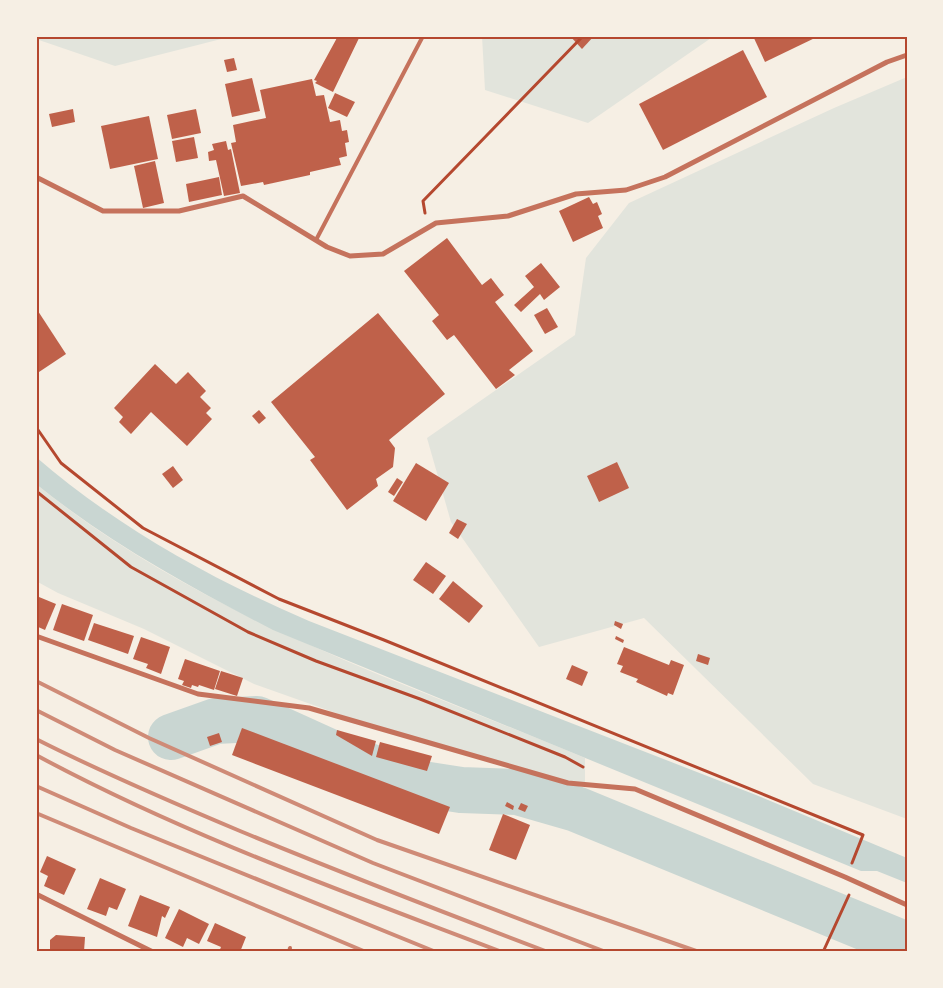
<svg xmlns="http://www.w3.org/2000/svg" width="943" height="988" viewBox="0 0 943 988" font-family="'Varela Round',sans-serif">
  <rect width="100%" height="100%" fill="#f6efe4"/>
  <g fill="#e2e4dc">
    <polygon points="36,36 233,36 115,66 36,39"/>
    <polygon points="482,36 714,36 588,123 485,90"/>
    <polygon points="907,77 907,819 813,784 644,618 539,647 451,522 427,438 575,335 586,258 629,203 834,108"/>
    <path d="M36 484C197 615 396 679 585 758V783L569 782 398 735 254 684 144 629 58 593 36 581Z"/>
  </g>
  <path fill="#c9d6d2" d="M36 457C117 527 211 579 309 621L756 795 907 858V883L877 871H861L273 630C190 587 109 543 36 484Z"/>
  <g fill="none" stroke-linecap="round" stroke-linejoin="round">
    <polyline stroke="#c9d6d2" stroke-width="46" points="171,737 216,721 257,719 332,753 416,783 461,790 517,792 576,809 907,945"/>
  </g>
  <g fill="#bf614a">
    <polygon points="338,36 360,36 333,92 315,83 317,81 314,80"/>
    <polygon points="570,36 594,36 582,49"/>
    <polygon points="753,36 819,36 765,62"/>
    <polygon points="743,50 767,97 663,150 639,104"/>
    <polygon points="234,58 237,70 227,72 224,60"/>
    <polygon points="252,78 260,111 232,117 225,84"/>
    <polygon points="312,79 316,96 324,95 330,122 340,120 342,131 347,130 349,142 345,143 347,156 339,158 341,165 310,172 310,175 264,185 263,182 241,186 231,143 236,142 233,125 266,118 260,90"/>
    <polygon points="335,93 355,102 347,117 328,108"/>
    <polygon points="73,109 75,122 52,127 49,114"/>
    <polygon points="196,109 201,133 172,139 167,115"/>
    <polygon points="149,116 158,159 110,169 101,126"/>
    <polygon points="194,137 198,158 176,162 172,141"/>
    <polygon points="226,141 228,150 231,149 240,193 224,196 216,160 209,161 208,152 214,150 212,144"/>
    <polygon points="155,161 164,203 143,208 134,166"/>
    <polygon points="219,177 222,195 189,202 186,184"/>
    <polygon points="589,197 593,204 597,202 602,214 598,216 603,228 573,242 559,211"/>
    <polygon points="447,238 482,285 491,278 504,295 495,302 533,351 509,370 515,375 496,389 454,335 447,340 432,321 439,315 404,271"/>
    <polygon points="541,263 560,287 544,300 540,294 521,312 514,305 534,287 525,276"/>
    <polygon points="36,308 66,354 36,374"/>
    <polygon points="547,308 558,327 545,334 534,315"/>
    <polygon points="378,313 445,394 389,440 395,448 393,467 376,479 378,486 347,510 310,460 315,457 271,402"/>
    <polygon points="155,364 176,384 188,372 206,391 200,397 211,408 206,413 212,419 187,446 151,412 131,434 119,422 123,417 114,408"/>
    <polygon points="259,410 266,418 259,424 252,416"/>
    <polygon points="617,462 629,488 599,502 587,476"/>
    <polygon points="416,463 449,483 426,521 393,501"/>
    <polygon points="173,466 183,480 173,488 162,474"/>
    <polygon points="397,478 403,482 394,496 388,492"/>
    <polygon points="457,519 467,524 458,539 449,533"/>
    <polygon points="426,562 446,576 433,594 413,580"/>
    <polygon points="453,581 483,606 469,623 439,599"/>
    <polygon points="39,597 56,604 45,630 36,626 36,599"/>
    <polygon points="62,604 93,615 84,641 53,630"/>
    <polygon points="615,621 623,624 621,629 614,625"/>
    <polygon points="94,623 134,636 128,654 88,640"/>
    <polygon points="616,636 624,640 623,643 615,639"/>
    <polygon points="141,637 170,647 161,674 146,668 148,664 133,659"/>
    <polygon points="624,647 669,665 671,660 684,665 673,695 668,693 667,696 636,682 638,679 620,672 623,666 617,664"/>
    <polygon points="698,654 710,658 708,665 696,661"/>
    <polygon points="185,659 220,671 214,690 199,685 198,687 192,685 191,688 182,685 184,681 178,679"/>
    <polygon points="572,665 588,672 582,686 566,679"/>
    <polygon points="221,671 243,678 237,696 215,689"/>
    <polygon points="242,728 450,807 439,834 232,755"/>
    <polygon points="337,730 376,741 372,756 336,735"/>
    <polygon points="219,733 222,742 210,746 207,737"/>
    <polygon points="380,742 432,756 427,771 376,757"/>
    <polygon points="507,802 514,806 513,810 505,806"/>
    <polygon points="521,803 528,806 525,812 518,809"/>
    <polygon points="503,814 530,825 516,860 489,850"/>
    <polygon points="47,856 76,869 64,895 44,886 48,876 40,872"/>
    <polygon points="100,878 126,889 117,910 109,907 106,916 87,909"/>
    <polygon points="140,895 170,907 165,918 162,916 157,937 128,926"/>
    <polygon points="179,909 209,924 199,944 187,938 183,947 165,938"/>
    <polygon points="215,923 246,937 240,952 219,952 221,947 207,941"/>
    <polygon points="56,935 85,937 84,952 50,952 50,940"/>
  </g>
  <g fill="none" stroke-linecap="round" stroke-linejoin="round">
    <g stroke="#b5482f" stroke-width="3">
      <polyline points="425,213 423,201 583,36"/>
      <polyline points="36,427 61,463 143,528 279,599 384,640 863,835 852,863"/>
      <polyline points="36,491 131,567 248,632 316,661 420,699 565,757 583,767"/>
      <polyline points="823,952 849,895"/>
    </g>
    <g stroke="#c5725c" stroke-width="4">
      <polyline points="316,240 423,36"/>
      <polyline points="289,952 290,948"/>
    </g>
    <g stroke="#c5725c" stroke-width="5">
      <polyline points="36,177 103,211 179,211 243,196 327,247 350,256 383,254 436,223 508,216 576,194 626,190 665,177 887,62 907,55"/>
      <polyline points="36,636 198,694 309,708 568,783 635,789 845,877 907,905"/>
      <polyline points="36,894 153,952"/>
    </g>
    <g stroke="#cf8b77" stroke-width="4">
      <polyline points="36,681 149,738 377,840 699,952"/>
      <polyline points="36,710 115,750 373,863 606,952"/>
      <path d="M36 739C103 773 171 802 240 831 342 873 445 913 548 952"/>
      <path d="M36 755C184 835 345 892 502 952"/>
      <polyline points="36,786 131,828 436,952"/>
      <polyline points="36,813 366,952"/>
    </g>
  </g>
  <rect width="943" height="988" fill="none" stroke="#f6efe4" stroke-width="75"/>
  <rect x="38" y="38" width="868" height="912" fill="none" stroke="#b5482f" stroke-width="2"/>
</svg>
